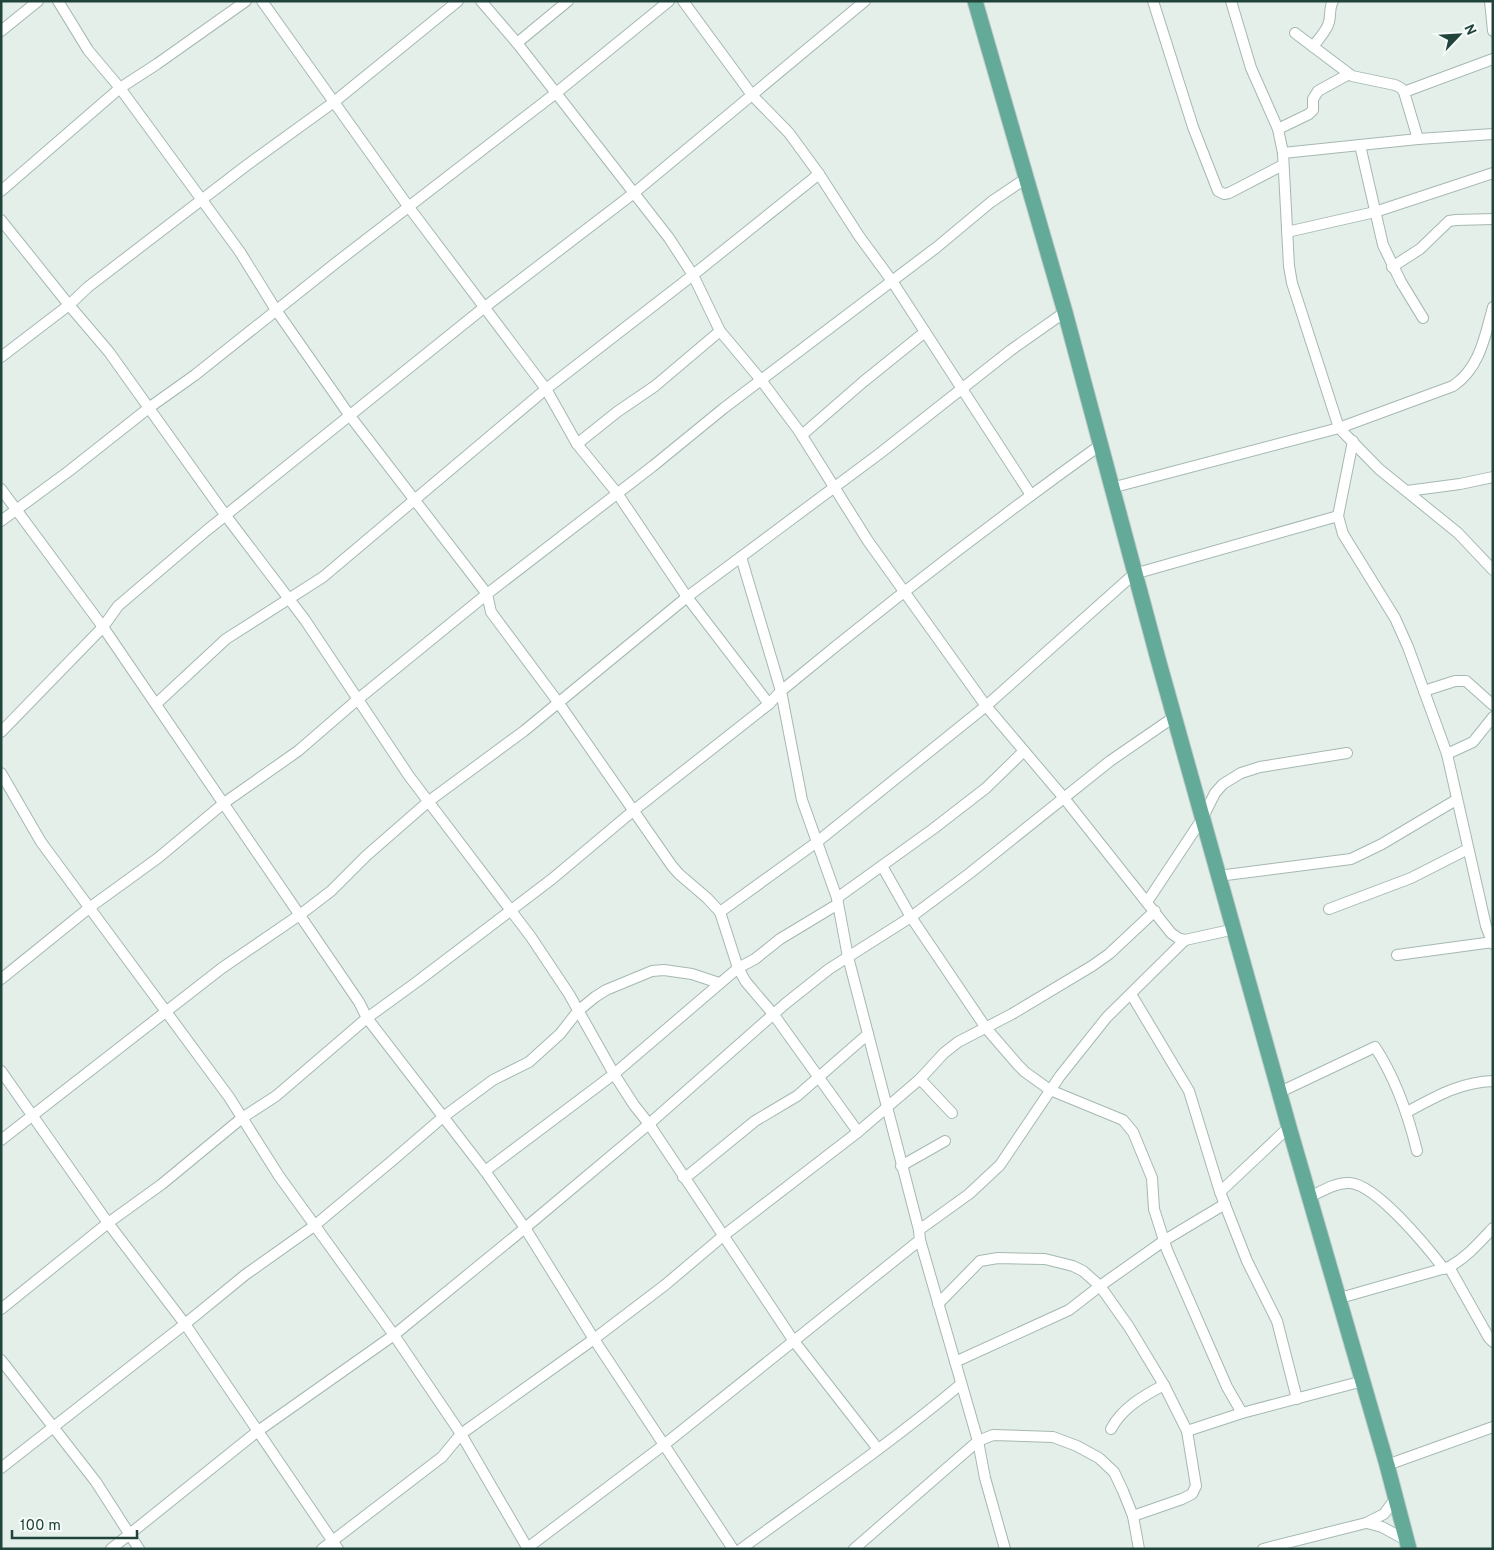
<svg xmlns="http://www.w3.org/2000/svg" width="1494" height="1550" viewBox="0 0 1494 1550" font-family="Overpass,sans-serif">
  <rect width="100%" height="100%" fill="#e4efea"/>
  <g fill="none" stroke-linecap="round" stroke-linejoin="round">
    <g stroke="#a5b8b2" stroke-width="12">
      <g id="street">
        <polyline points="58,1 88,50 120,88 240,252 276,310 350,416 487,594 491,612 558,702 672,866 679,874 707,898 720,912 738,968 746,982 774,1015 858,1132"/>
        <polyline points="262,1 408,206 546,389 577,444 617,493 687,597 769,704"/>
        <polyline points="481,1 517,43 669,238 693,275 720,331 761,380 799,431 868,541 986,706 1064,798 1171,933 1178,938 1185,940 1235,929"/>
        <polyline points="683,1 752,95 789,133 819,174 859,236 892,281 1031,495"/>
        <polyline points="1153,1 1193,127 1218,191 1224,194 1229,193 1283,165"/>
        <polyline points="1231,1 1251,68 1278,129 1283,153 1289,266 1292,283 1339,428 1379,469 1458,533 1493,570"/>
        <polyline points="1490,1 1493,31"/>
        <polyline points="1,31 38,1"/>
        <polyline points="1295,33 1352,76 1395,85 1401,88 1404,92 1418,139"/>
        <polyline points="517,43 568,1"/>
        <path d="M1313 47C1318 39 1327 31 1329 22 1331 14 1329 8 1333 1"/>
        <polyline points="1404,92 1493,59"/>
        <polyline points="1278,129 1309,114 1313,110 1313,99 1318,91 1349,74"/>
        <polyline points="1360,145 1383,245 1401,282 1423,318"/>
        <polyline points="1283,153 1418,139 1493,134"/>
        <polyline points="1,191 120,88 157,64 246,1"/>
        <polyline points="1,220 69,305 109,352 226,516 305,620 409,776 531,937 569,994 614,1074 634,1105 649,1124 793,1340 878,1449"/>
        <polyline points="1287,232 1375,212 1493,173"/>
        <polyline points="1392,267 1420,249 1449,221 1456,220 1493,219"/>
        <polyline points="1,357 69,305 88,287 247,165 334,102 458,1"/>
        <polyline points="802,435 863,382 925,332"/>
        <polyline points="1353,441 1338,516 1343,534 1395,618 1408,647 1447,754 1486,926 1493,944"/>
        <polyline points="577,444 617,412 655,386 720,331"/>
        <path d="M1111 488 1339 428 1453 386C1480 368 1485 336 1493 307"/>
        <polyline points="1,489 103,627 359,1002 367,1018 485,1171 525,1228 594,1339 733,1549"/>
        <polyline points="1407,491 1460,484 1493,477"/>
        <polyline points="1,521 69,471 150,407 195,375 337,262 556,93 669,1"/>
        <polyline points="741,557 781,691 802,800 837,898 848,957 919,1230 920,1240 978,1441 985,1478 1005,1549"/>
        <polyline points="1424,691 1455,681 1466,681 1493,705"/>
        <polyline points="156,704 226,639 323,577 546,389 693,275 819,174"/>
        <polyline points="1,732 103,627 118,606 206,531 481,310 634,193 865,1"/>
        <polyline points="1447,754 1473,742 1493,717"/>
        <polyline points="1,773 41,842 229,1097 279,1176 394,1335 461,1434 528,1549"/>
        <polyline points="882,866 911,917 986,1028 1018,1065 1025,1072 1050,1090 1123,1120 1133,1132 1152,1178 1154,1209 1167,1250 1227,1387 1242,1413"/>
        <polyline points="1218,876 1351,859 1382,844 1456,800"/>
        <polyline points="837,898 933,829 986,788 1024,751"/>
        <polyline points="1147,902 1202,819 1215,793 1223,784 1241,773 1260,767 1347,753"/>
        <polyline points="1329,909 1411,878 1468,849"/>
        <polyline points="720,912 817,842 986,706 1134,574 1338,516"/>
        <polyline points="1397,955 1493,942"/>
        <polyline points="1,979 89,908 158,858 224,803 298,751 357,700 487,594 653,466 724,408 937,247 991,202 1025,179"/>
        <polyline points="1131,994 1189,1091 1220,1192 1247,1261 1277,1321 1297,1399"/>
        <polyline points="1,1071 108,1223 185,1324 338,1549"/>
        <polyline points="920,1079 952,1113"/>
        <path d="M1280 1092 1375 1047C1396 1079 1408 1114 1417 1151"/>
        <path d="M1407 1112C1435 1097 1460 1082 1493 1081"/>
        <polyline points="1,1140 222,968 301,914 331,891 366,856 429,801 524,731 687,597 879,454 1011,350 1065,312"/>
        <polyline points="901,1166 945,1141"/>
        <polyline points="485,1171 614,1074 738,968 755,959 780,939 838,904"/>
        <polyline points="683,1177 690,1174 755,1121 797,1096 868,1034"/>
        <polyline points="1220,1192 1289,1127"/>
        <path d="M1310 1197C1322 1191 1336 1182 1350 1183 1377 1185 1428 1248 1444 1269"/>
        <polyline points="919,1230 969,1194 1000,1165 1060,1076 1107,1017 1185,940"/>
        <polyline points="1449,1267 1489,1338 1493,1342"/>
        <path d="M1340 1298 1449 1267C1467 1257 1479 1243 1493 1228"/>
        <polyline points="938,1304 980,1261 998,1258 1045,1259 1073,1266 1083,1271 1100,1286 1129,1327 1164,1385 1187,1431"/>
        <path d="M1 1309 108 1223 162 1184 242 1118 276 1096 367 1018 418 981 552 879 633 811 769 704 781 691C884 606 990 524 1099 446"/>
        <polyline points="1,1360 96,1482 139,1549"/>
        <polyline points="955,1362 1069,1310 1100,1286 1165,1240 1225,1204"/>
        <path d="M1111 1429C1122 1408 1143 1396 1164 1385"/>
        <polyline points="1387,1465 1493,1427"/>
        <polyline points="1,1468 185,1324 245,1275 314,1226 393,1160 443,1117 493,1080 529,1062 560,1034 578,1011 595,997 606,990 652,971 664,970 692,974 719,983"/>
        <polyline points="1133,1516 1182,1499 1192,1494 1196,1486 1187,1431 1242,1413 1363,1381"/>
        <polyline points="1367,1523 1382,1527 1406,1540"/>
        <polyline points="111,1549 258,1431 394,1335 525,1228 649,1124 785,1004 829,969 911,917 970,873 1110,761 1174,717"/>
        <polyline points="322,1549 442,1457 461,1434 594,1339 665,1285 723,1236 858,1132 920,1079 944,1053 958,1042 1012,1014 1092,966 1109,954 1155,911"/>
        <polyline points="526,1549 665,1444 920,1240"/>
        <path d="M741 1549C815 1495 891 1443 961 1384"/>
        <polyline points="854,1549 978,1441 993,1435 1053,1437 1077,1446 1099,1458 1114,1472 1123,1491 1133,1516 1139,1549"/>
        <polyline points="1263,1549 1366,1523 1384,1514 1395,1499"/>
      </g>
    </g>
    <g stroke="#c1cac8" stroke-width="17">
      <polyline id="primary" points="975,1 1065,312 1158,659 1289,1127 1387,1465 1409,1549"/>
    </g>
    <use href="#street" stroke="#fff" stroke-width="10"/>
    <use href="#primary" stroke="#63aa99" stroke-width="15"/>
  </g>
  <rect width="1494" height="1550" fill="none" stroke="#20433b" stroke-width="5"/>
  <g transform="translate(1459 35) rotate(65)" stroke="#f5fbf8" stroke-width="4" paint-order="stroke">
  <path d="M0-4L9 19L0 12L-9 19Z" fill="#20433b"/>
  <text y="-8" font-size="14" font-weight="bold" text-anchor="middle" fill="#20433b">N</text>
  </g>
  <path d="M12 1530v8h125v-8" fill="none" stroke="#20433b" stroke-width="2.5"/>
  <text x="20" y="1530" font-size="15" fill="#20433b" stroke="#f5fbf8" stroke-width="4" paint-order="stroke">100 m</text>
</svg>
